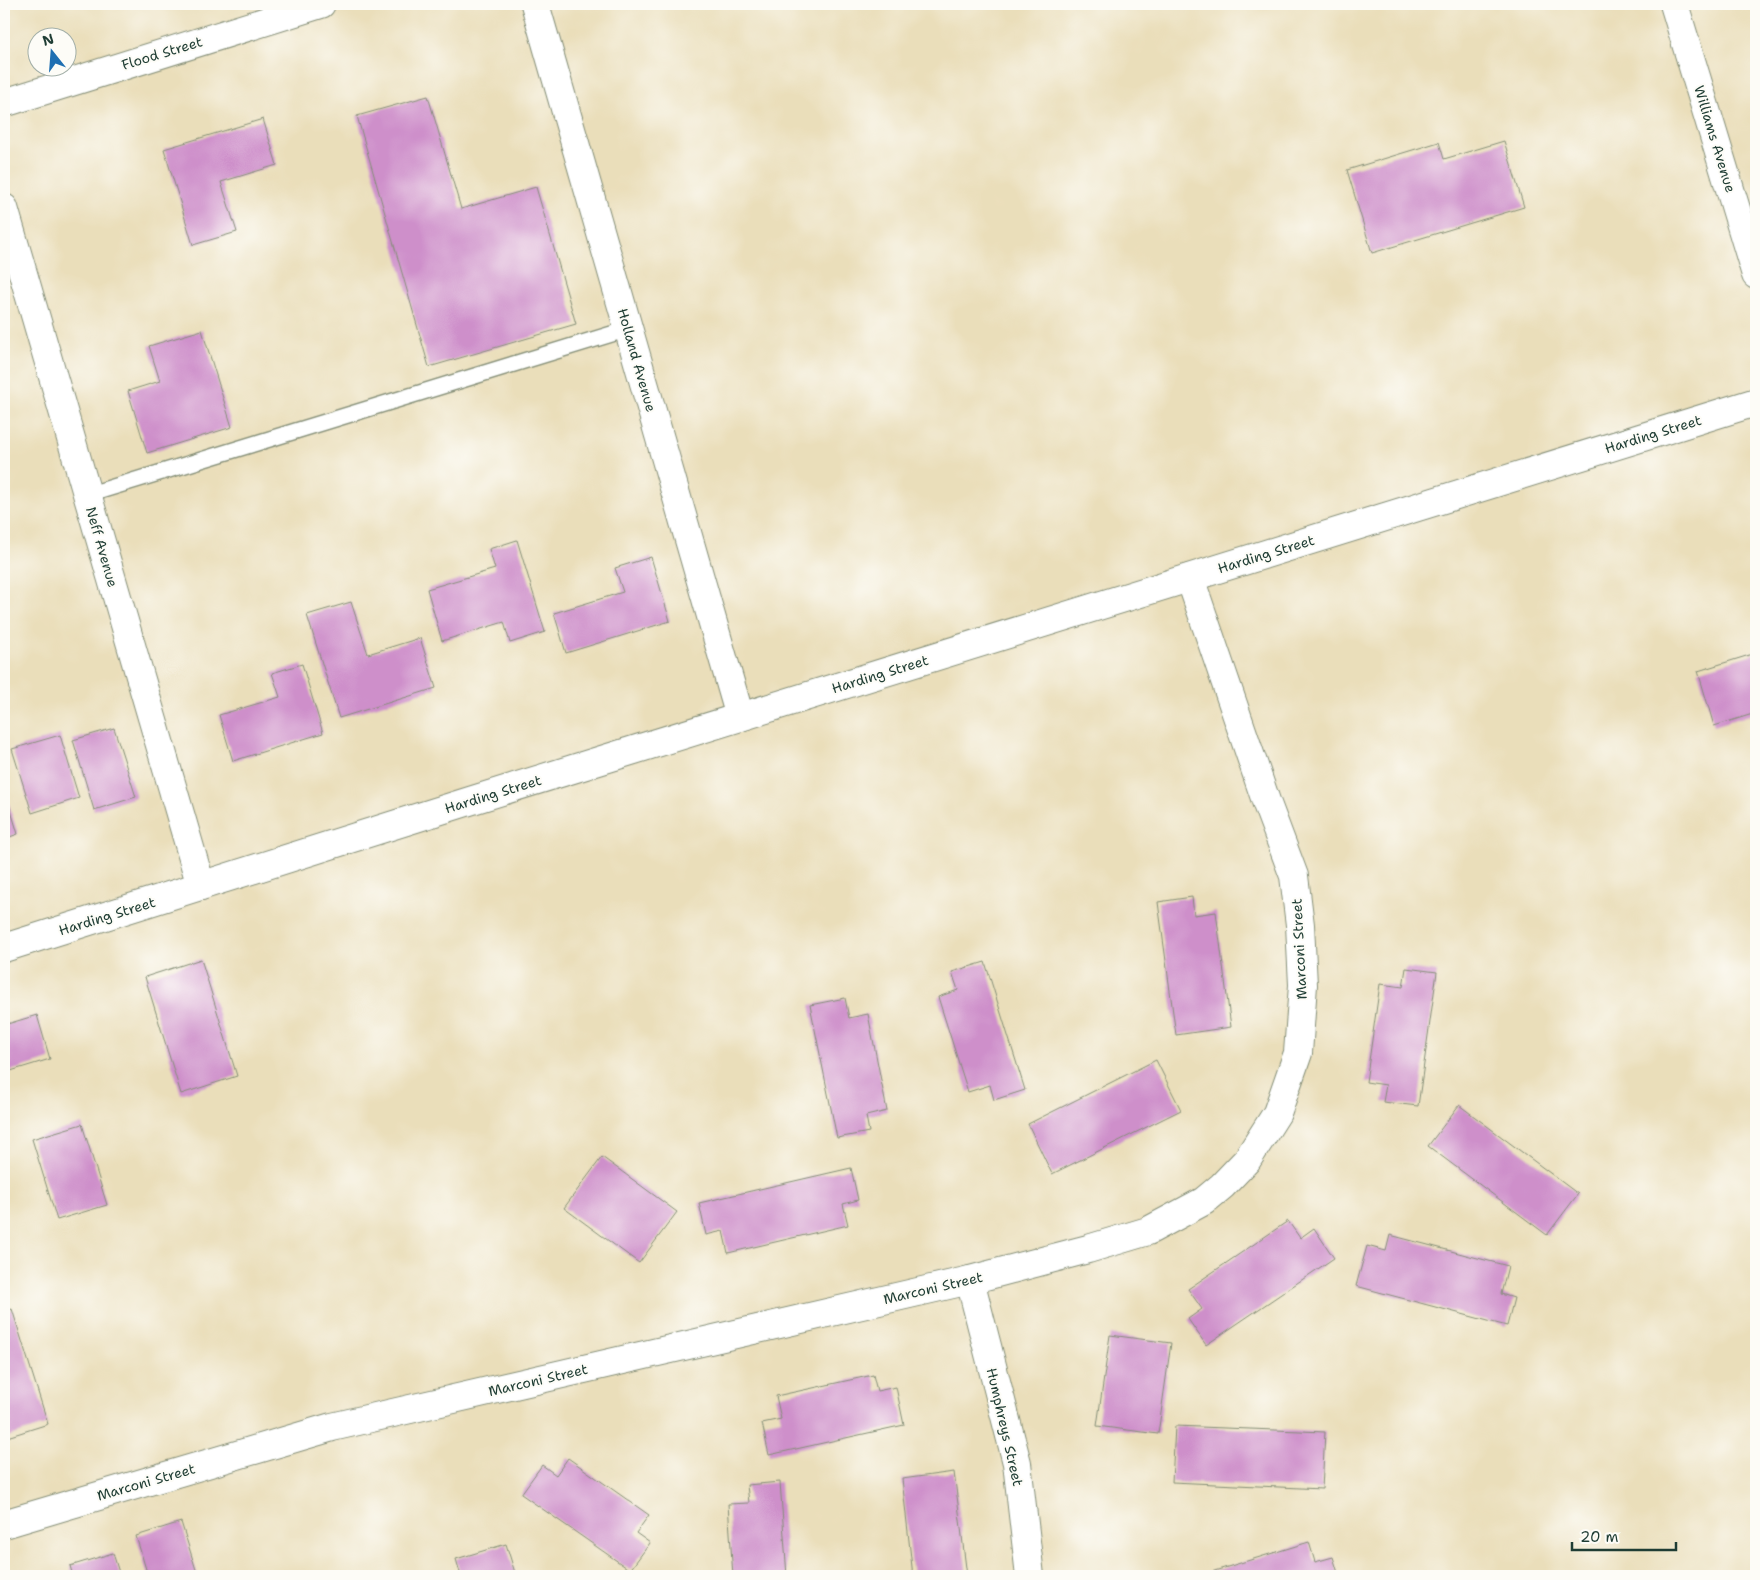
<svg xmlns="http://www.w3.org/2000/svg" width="1760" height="1580" viewBox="0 0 1760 1580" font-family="'Shantell Sans',sans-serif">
  <rect width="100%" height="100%" fill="#fdfcf7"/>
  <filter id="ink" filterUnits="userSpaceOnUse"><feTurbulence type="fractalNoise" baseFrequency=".02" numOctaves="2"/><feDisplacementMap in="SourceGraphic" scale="10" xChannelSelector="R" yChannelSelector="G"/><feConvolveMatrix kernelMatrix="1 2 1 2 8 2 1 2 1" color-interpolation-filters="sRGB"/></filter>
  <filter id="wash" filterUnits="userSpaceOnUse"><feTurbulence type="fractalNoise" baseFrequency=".0096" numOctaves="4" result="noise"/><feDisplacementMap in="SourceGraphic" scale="20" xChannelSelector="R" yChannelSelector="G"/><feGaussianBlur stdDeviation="1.12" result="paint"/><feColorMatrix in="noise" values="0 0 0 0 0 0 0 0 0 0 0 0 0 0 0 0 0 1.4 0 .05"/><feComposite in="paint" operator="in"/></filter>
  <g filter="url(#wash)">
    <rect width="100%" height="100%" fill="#eadeba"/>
    <g id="blocks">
      <g fill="#ce8fca">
        <polygon points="428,96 461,209 536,187 576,324 429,367 357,116"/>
        <polygon points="263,119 277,165 221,182 237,232 193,245 164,149"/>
        <polygon points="1504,141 1524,207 1372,253 1347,170 1439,142 1444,159"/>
        <polygon points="202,330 232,427 147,453 128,391 160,381 149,346"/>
        <polygon points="517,540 545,632 510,643 504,622 442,641 427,589 495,569 489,549"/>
        <polygon points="651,557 670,621 566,653 554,613 623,592 615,568"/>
        <polygon points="351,602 368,654 420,638 436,688 339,718 307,615"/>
        <polygon points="1756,653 1756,713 1714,726 1698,671"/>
        <polygon points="302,664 323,733 233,761 219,715 280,697 272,673"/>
        <polygon points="114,728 136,797 94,810 73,740"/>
        <polygon points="60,735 79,798 32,813 12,749"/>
        <polygon points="4,788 18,834 4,839"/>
        <polygon points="1192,897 1194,915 1216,912 1231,1027 1176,1035 1158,902"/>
        <polygon points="201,959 237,1076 181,1094 145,977"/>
        <polygon points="985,962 1025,1090 994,1100 990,1085 968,1092 938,997 958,990 952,972"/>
        <polygon points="1406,968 1437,972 1418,1106 1383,1102 1386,1085 1366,1082 1380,984 1403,987"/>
        <polygon points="845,998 849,1018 868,1014 887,1111 866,1116 869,1132 837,1138 810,1005"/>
        <polygon points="37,1015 50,1059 4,1073 4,1025"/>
        <polygon points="1156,1060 1181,1110 1052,1174 1028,1124"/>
        <polygon points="1459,1105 1578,1194 1547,1235 1428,1146"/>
        <polygon points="82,1124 107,1205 57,1220 32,1139"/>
        <polygon points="602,1157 677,1212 639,1263 564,1208"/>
        <polygon points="851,1168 858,1200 843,1204 848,1225 728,1253 723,1231 706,1235 699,1203"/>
        <polygon points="1288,1221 1300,1238 1314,1228 1334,1258 1206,1345 1188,1319 1202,1309 1188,1289"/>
        <polygon points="1390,1235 1508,1266 1501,1294 1514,1298 1507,1326 1356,1286 1367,1246 1386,1251"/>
        <polygon points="12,1309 48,1424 4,1438 4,1312"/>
        <polygon points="1110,1335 1171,1343 1158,1434 1097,1426"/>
        <polygon points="873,1375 877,1391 896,1387 904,1425 769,1455 762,1423 781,1419 776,1396"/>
        <polygon points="1175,1426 1325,1432 1322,1489 1172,1482"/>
        <polygon points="568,1458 649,1515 636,1533 650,1543 630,1570 521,1494 542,1465 556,1475"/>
        <polygon points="954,1472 967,1576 913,1576 902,1479"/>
        <polygon points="780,1482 787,1576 733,1576 728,1504 749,1503 747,1485"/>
        <polygon points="181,1522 198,1576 148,1576 136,1536"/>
        <polygon points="1309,1542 1315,1562 1333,1557 1339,1576 1198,1576"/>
        <polygon points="506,1544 516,1576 461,1576 456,1559"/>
        <polygon points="113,1553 120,1576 73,1576 70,1566"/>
      </g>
    </g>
  </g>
  <g filter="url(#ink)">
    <use href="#blocks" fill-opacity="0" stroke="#848e77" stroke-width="1"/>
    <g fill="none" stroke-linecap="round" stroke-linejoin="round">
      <g stroke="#848e77" stroke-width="18">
        <polyline id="lane" points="87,495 628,329"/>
      </g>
      <g stroke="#848e77" stroke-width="30">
        <g id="street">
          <polyline points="535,4 740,717"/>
          <polyline points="1674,4 1756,275"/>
          <polyline points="4,103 321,4"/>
          <polyline points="4,208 201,886"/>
          <polyline points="970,1280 1017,1463 1030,1576"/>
          <polyline points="4,1524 332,1427 970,1280 1088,1249 1148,1231 1204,1201 1222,1186 1247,1160 1277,1113 1298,1053 1303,985 1300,925 1294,876 1267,804 1190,578"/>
        </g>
      </g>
      <g stroke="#848e77" stroke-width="30">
        <polyline id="secondary" points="4,948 476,799 1756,402"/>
      </g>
      <use href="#lane" stroke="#fff" stroke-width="15"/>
      <use href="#street" stroke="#fff" stroke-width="28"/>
      <use href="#secondary" stroke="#fff" stroke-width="28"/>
    </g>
  </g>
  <g text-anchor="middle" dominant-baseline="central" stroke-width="4" stroke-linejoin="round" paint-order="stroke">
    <g font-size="14" fill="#1f3d34" stroke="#fdfcf7">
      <text transform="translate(162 53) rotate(-17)">Flood Street</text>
      <text transform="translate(1715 139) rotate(73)">Williams Avenue</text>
      <text transform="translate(637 360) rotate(74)">Holland Avenue</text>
      <text transform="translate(1653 434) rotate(-17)">Harding Street</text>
      <text transform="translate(102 547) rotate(74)">Neff Avenue</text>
      <text transform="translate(1266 554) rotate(-17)">Harding Street</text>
      <text transform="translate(880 674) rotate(-17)">Harding Street</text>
      <text transform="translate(493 794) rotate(-17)">Harding Street</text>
      <text transform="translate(107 916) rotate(-17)">Harding Street</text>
      <text transform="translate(1299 949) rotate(-93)">Marconi Street</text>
      <text transform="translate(933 1288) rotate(-13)">Marconi Street</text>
      <text transform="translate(538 1380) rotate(-13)">Marconi Street</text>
      <text transform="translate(1005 1427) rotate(77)">Humphreys Street</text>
      <text transform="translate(146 1482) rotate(-16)">Marconi Street</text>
    </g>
  </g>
  <rect width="1760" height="1580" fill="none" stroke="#fdfcf7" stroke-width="20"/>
  <g transform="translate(52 52) rotate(343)"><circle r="24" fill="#fdfcf7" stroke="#a4b0a9"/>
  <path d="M0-4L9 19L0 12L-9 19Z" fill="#1f6fb2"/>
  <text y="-8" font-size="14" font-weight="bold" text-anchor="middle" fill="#1f3d34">N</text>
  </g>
  <path d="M1572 1542v8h104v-8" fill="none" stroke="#1f3d34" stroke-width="2.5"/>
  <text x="1580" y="1542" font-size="15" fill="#1f3d34" stroke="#fdfcf7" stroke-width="4" paint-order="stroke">20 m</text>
</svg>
